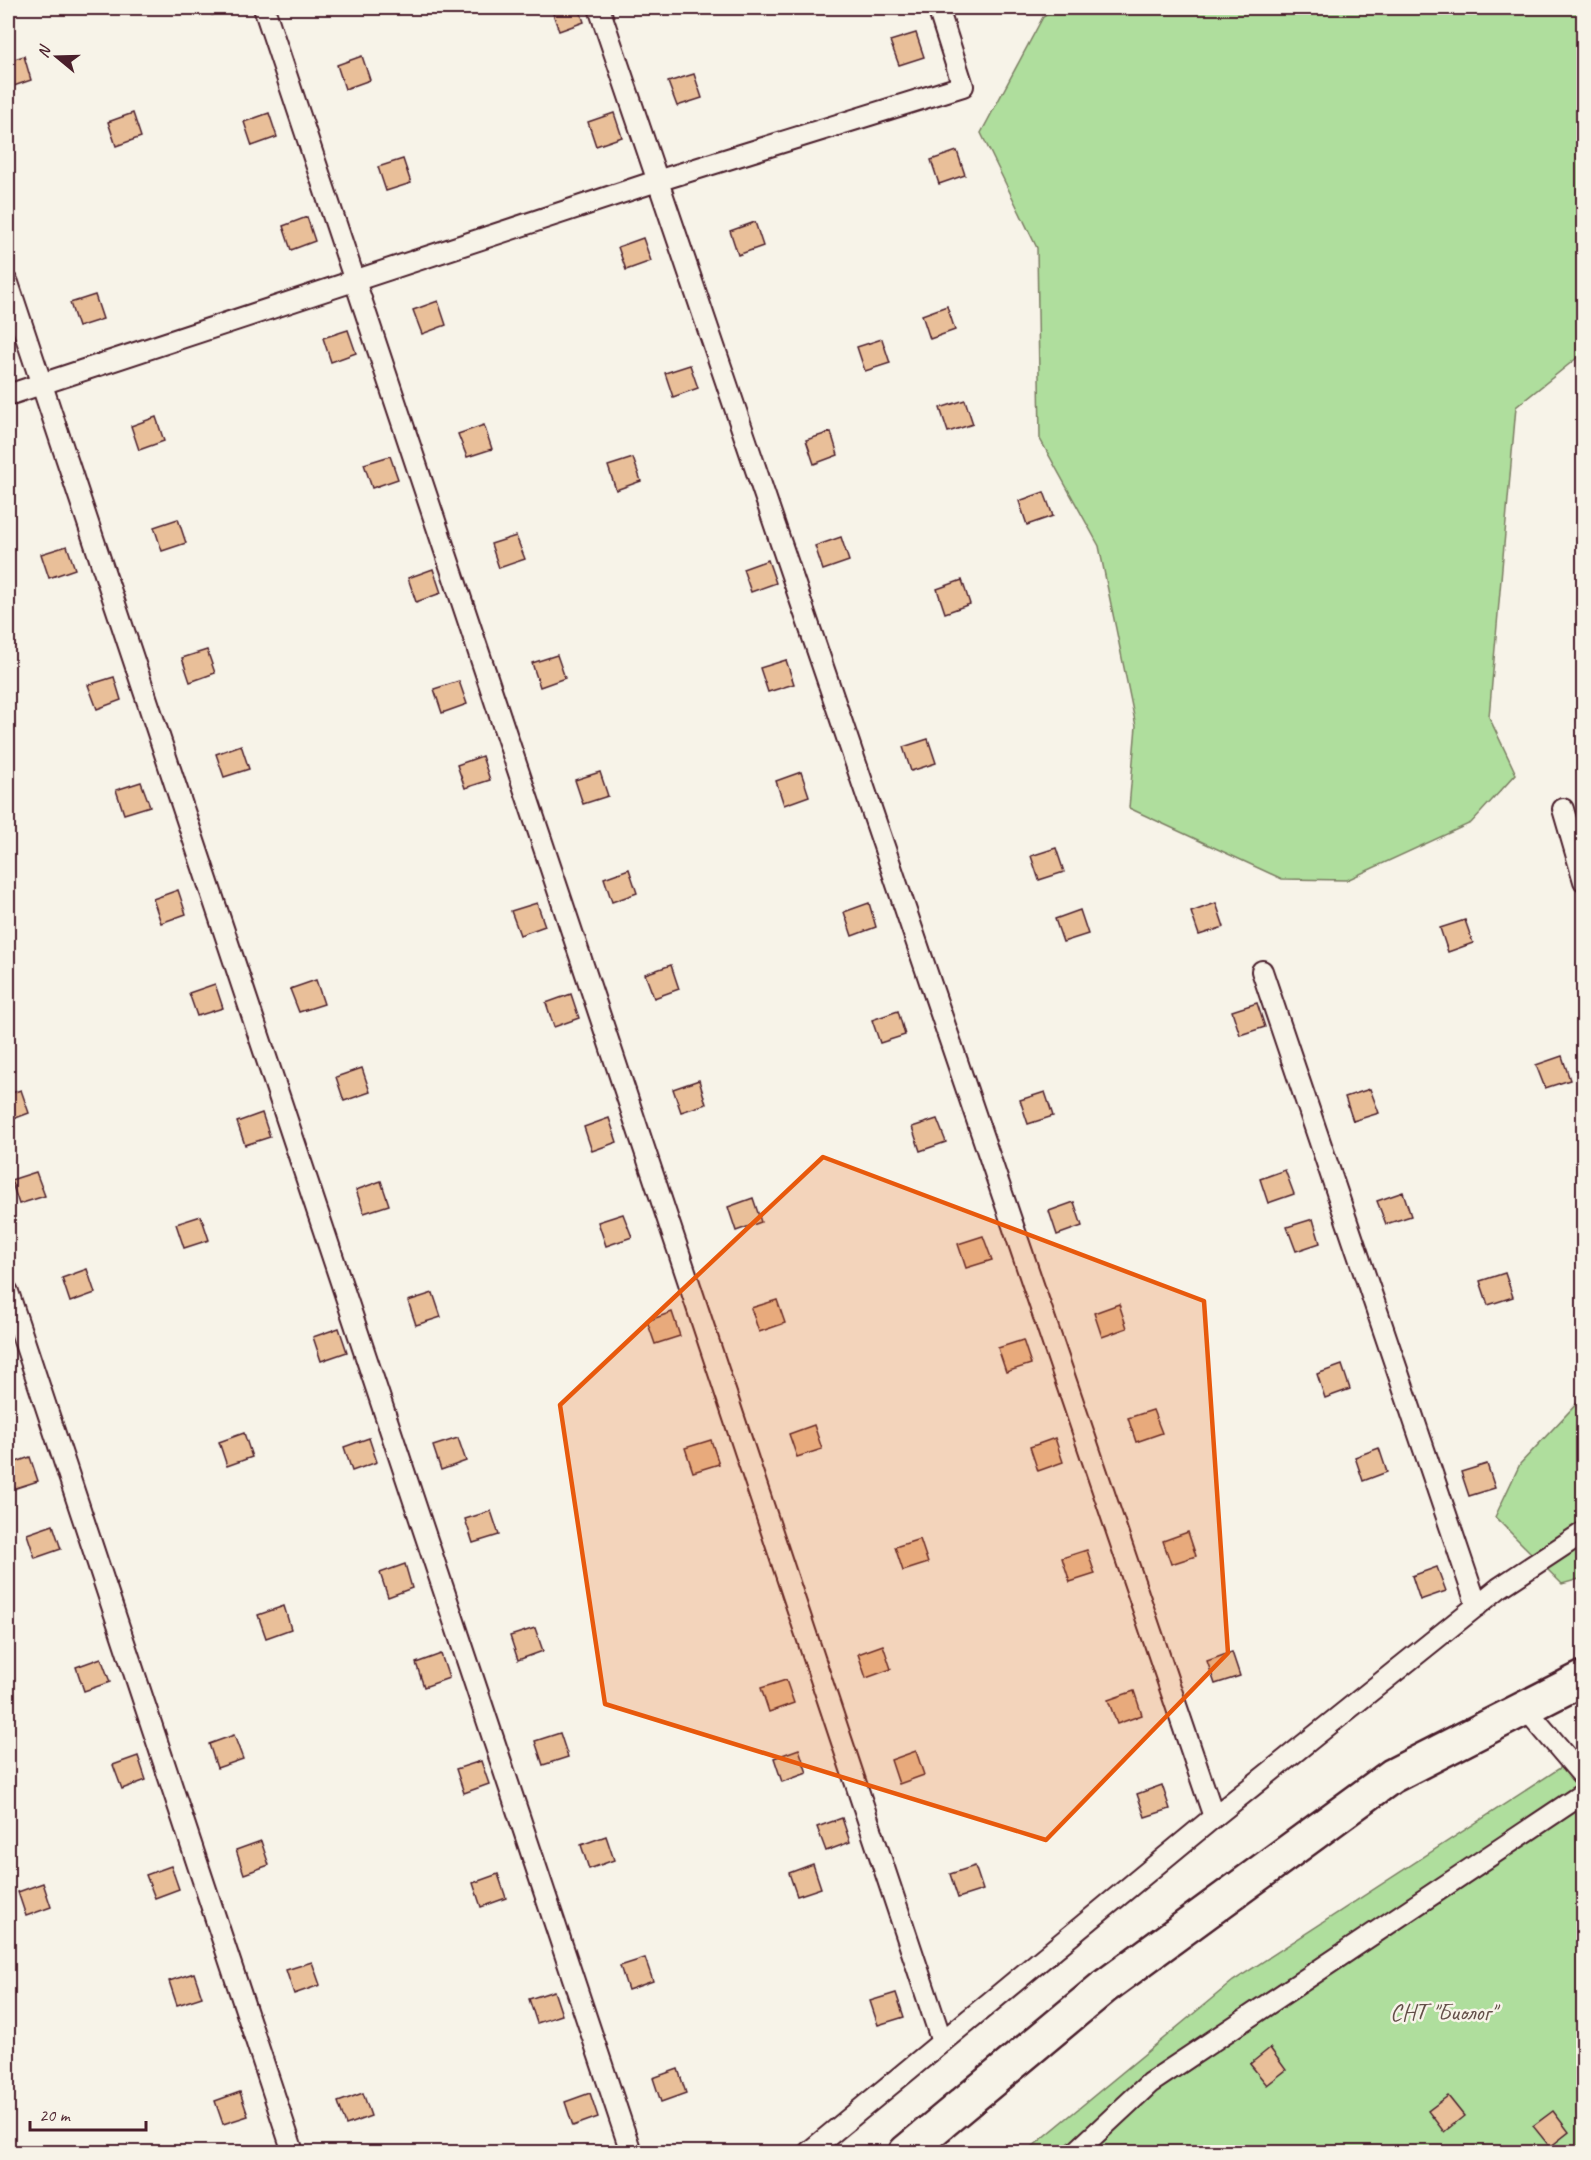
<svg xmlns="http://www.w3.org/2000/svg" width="1591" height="2160" viewBox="0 0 1591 2160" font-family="Caveat,sans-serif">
  <rect width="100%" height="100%" fill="#f7f3e8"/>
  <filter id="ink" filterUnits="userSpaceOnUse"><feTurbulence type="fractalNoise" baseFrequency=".0167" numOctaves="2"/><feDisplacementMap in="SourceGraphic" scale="12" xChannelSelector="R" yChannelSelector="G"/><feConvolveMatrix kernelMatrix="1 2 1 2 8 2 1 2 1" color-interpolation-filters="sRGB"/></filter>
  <g filter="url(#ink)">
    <g fill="#afde9d" stroke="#7c7e64" stroke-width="1.5">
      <polygon points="1058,8 1583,8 1583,353 1516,407 1489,717 1516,774 1471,823 1347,880 1282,879 1129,808 1136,726 1099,546 1040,439 1037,248 981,133 1043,17"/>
      <polygon points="1583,1397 1583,1578 1562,1584 1495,1517 1520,1464"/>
      <polygon points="1583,1753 1583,2152 1026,2152 1233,1981"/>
    </g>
    <g fill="#e9bf99" stroke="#4a1f2b" stroke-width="1.5">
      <polygon points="210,8 235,8 212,15"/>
      <polygon points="551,8 579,8 584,22 559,31"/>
      <polygon points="916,33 924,57 899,65 890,41"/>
      <polygon points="24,56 31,80 8,88 8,61"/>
      <polygon points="362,56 370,80 345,89 337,65"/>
      <polygon points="694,74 702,98 677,106 668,82"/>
      <polygon points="133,113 141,137 116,146 108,122"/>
      <polygon points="269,113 277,137 252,146 244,122"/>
      <polygon points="614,113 622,137 596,146 588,122"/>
      <polygon points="957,151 965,175 939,184 931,160"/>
      <polygon points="403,159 411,183 386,191 378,167"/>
      <polygon points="307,217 315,241 291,250 283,226"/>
      <polygon points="755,222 763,246 738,255 730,231"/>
      <polygon points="643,238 651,261 626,270 618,247"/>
      <polygon points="95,295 103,319 78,327 70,303"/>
      <polygon points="438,301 446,325 422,334 413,310"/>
      <polygon points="947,306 955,330 930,339 922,315"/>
      <polygon points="348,330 356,353 331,362 323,338"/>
      <polygon points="882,339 890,363 865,371 857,347"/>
      <polygon points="690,365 698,388 673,397 665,373"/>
      <polygon points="965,400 973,424 948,432 940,408"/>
      <polygon points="156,417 164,441 139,450 131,426"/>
      <polygon points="484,425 492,449 467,457 458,434"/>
      <polygon points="831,432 838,455 814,464 806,440"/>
      <polygon points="390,456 398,479 372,488 364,464"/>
      <polygon points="633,458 641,481 616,490 608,466"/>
      <polygon points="1044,492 1053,516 1027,525 1019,501"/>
      <polygon points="178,519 186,543 162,551 154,527"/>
      <polygon points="516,536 525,559 499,568 491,544"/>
      <polygon points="841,537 849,561 823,570 815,546"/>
      <polygon points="67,546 75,569 49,578 41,554"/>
      <polygon points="768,560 776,583 751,592 743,569"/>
      <polygon points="433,569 441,593 416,602 408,578"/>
      <polygon points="962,580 970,604 945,613 937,589"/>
      <polygon points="207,650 215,673 190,682 182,658"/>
      <polygon points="557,655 565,678 540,687 532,663"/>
      <polygon points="786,660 794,684 768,692 760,668"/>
      <polygon points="114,677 121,700 97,709 88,685"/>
      <polygon points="459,681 467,704 442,713 434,689"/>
      <polygon points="928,739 936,763 911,771 903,747"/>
      <polygon points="241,745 249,769 224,777 216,754"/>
      <polygon points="482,756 490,780 465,788 457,765"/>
      <polygon points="600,772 608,796 583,804 575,780"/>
      <polygon points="801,772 809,796 784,805 776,781"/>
      <polygon points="141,782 150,806 124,814 116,790"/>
      <polygon points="1056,848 1064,872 1039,880 1031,856"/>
      <polygon points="629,869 637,893 612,902 604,878"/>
      <polygon points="178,890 186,914 161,923 153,899"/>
      <polygon points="537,903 545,926 520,935 511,911"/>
      <polygon points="869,903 876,927 852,936 844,912"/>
      <polygon points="1216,903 1224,927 1199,935 1191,912"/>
      <polygon points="1080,910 1088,934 1063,942 1055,919"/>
      <polygon points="1465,920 1473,943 1448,952 1440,928"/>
      <polygon points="671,965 679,989 654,998 645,974"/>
      <polygon points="316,980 324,1004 299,1012 290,989"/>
      <polygon points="215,984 223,1008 197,1016 189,993"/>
      <polygon points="571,994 579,1018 554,1027 546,1003"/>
      <polygon points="1257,1003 1265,1027 1240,1035 1232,1011"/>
      <polygon points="898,1011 905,1035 880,1043 872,1020"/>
      <polygon points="1562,1056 1570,1080 1545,1088 1536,1065"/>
      <polygon points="362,1068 370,1092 344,1101 336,1077"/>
      <polygon points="699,1080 706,1104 681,1112 673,1089"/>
      <polygon points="1370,1089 1379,1113 1353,1121 1345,1097"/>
      <polygon points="21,1090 29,1113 8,1121 8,1094"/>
      <polygon points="1045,1092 1053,1116 1028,1124 1020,1100"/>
      <polygon points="262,1113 270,1137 245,1145 237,1122"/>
      <polygon points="609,1118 617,1142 592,1151 584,1127"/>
      <polygon points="937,1119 946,1142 920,1151 912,1127"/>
      <polygon points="1285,1170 1294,1194 1268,1203 1260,1179"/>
      <polygon points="36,1172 45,1196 19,1204 11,1180"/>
      <polygon points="381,1181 389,1205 364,1213 356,1190"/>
      <polygon points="1403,1192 1411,1216 1386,1224 1377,1201"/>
      <polygon points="753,1198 761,1222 736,1231 728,1207"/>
      <polygon points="1074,1202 1082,1226 1057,1235 1049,1211"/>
      <polygon points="623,1214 632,1237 606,1246 598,1222"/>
      <polygon points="201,1216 209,1240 184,1248 176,1224"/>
      <polygon points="1313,1219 1320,1243 1296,1251 1287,1227"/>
      <polygon points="983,1236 992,1260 966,1268 958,1244"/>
      <polygon points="87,1269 95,1293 70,1302 62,1278"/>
      <polygon points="1505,1273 1513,1297 1488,1305 1480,1281"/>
      <polygon points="433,1293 441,1317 416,1325 408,1301"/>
      <polygon points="777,1300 785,1323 759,1332 751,1308"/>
      <polygon points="1119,1304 1127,1328 1102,1337 1094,1313"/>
      <polygon points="672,1312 680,1336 655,1344 647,1321"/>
      <polygon points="339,1328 347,1352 321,1361 313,1337"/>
      <polygon points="1023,1340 1031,1364 1006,1372 998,1348"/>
      <polygon points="1342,1365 1350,1389 1325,1398 1317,1374"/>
      <polygon points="1153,1410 1162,1433 1136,1442 1128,1418"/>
      <polygon points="814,1425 822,1449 797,1457 789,1434"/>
      <polygon points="244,1433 252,1457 227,1466 219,1442"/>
      <polygon points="369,1438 377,1462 352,1471 344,1447"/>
      <polygon points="458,1438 466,1461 441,1470 433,1446"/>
      <polygon points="1055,1438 1063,1462 1038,1471 1030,1447"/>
      <polygon points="711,1440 719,1464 693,1472 685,1448"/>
      <polygon points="1379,1448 1387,1472 1363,1481 1355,1457"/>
      <polygon points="30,1457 38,1481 13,1489 8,1472 8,1465"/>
      <polygon points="1487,1464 1495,1488 1469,1496 1461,1472"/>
      <polygon points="491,1511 499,1535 473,1543 465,1519"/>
      <polygon points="53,1525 61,1549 35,1558 27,1534"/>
      <polygon points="1188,1532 1196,1556 1171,1564 1163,1541"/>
      <polygon points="920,1539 928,1563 903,1571 895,1547"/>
      <polygon points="1087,1550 1095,1574 1070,1582 1062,1558"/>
      <polygon points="405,1564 412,1588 388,1597 380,1573"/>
      <polygon points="1437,1567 1446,1591 1420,1600 1412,1576"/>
      <polygon points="284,1606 291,1629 266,1638 258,1615"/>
      <polygon points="535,1628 543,1651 518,1660 510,1636"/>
      <polygon points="883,1645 891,1669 866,1678 858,1654"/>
      <polygon points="1232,1652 1240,1676 1215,1684 1207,1661"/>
      <polygon points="441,1654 449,1678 424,1687 416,1663"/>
      <polygon points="101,1658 110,1682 84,1691 76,1667"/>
      <polygon points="786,1680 794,1703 769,1712 761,1688"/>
      <polygon points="1134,1691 1142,1715 1117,1724 1108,1700"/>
      <polygon points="560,1733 568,1757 543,1765 535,1741"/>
      <polygon points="234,1735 243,1759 217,1768 209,1744"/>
      <polygon points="799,1749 807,1773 782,1782 774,1758"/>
      <polygon points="916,1751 924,1775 899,1784 891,1760"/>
      <polygon points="138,1756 146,1780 122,1789 113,1765"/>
      <polygon points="481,1761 489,1784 464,1793 456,1769"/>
      <polygon points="1162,1785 1170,1809 1145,1817 1137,1794"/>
      <polygon points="842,1818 850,1842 826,1851 817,1827"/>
      <polygon points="606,1836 614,1860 589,1869 581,1845"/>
      <polygon points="261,1841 269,1865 244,1874 236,1850"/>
      <polygon points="813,1864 821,1888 797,1896 789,1873"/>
      <polygon points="171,1866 179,1889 155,1898 146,1875"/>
      <polygon points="975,1866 983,1890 958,1898 950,1874"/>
      <polygon points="498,1874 506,1898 481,1907 473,1883"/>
      <polygon points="43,1883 51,1907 26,1916 18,1892"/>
      <polygon points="645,1958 653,1981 628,1990 620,1966"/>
      <polygon points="312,1962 320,1985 294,1994 286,1970"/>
      <polygon points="194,1973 202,1997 177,2005 169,1981"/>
      <polygon points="554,1991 562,2015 537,2023 529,1999"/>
      <polygon points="896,1993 904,2017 878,2025 870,2001"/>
      <polygon points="1270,2048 1286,2070 1267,2085 1250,2064"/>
      <polygon points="678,2069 686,2093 661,2102 653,2078"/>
      <polygon points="240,2092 248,2116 223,2124 215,2101"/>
      <polygon points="363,2093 371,2116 346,2125 338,2102"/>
      <polygon points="590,2093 598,2117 573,2126 565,2102"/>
      <polygon points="1448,2096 1464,2116 1444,2132 1428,2111"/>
      <polygon points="1553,2111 1569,2132 1550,2147 1533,2126"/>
    </g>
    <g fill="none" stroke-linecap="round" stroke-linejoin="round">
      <g stroke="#4a1f2b" stroke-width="24">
        <g id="service">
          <polyline points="264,8 942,2042"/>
          <polyline points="599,8 1214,1817"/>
          <polyline points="8,283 631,2152"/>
          <polyline points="8,395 657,181 963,86 938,8"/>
          <polyline points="1563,809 1584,881"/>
          <polyline points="1262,971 1477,1606"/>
          <polyline points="8,1292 293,2152"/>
          <polyline points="1525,1708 1584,1777"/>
          <polyline points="809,2152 1214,1817 1499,1588 1584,1532"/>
          <polyline points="1076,2152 1150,2083 1584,1793"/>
        </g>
      </g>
      <g stroke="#4a1f2b" stroke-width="38">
        <polyline id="minor" points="906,2152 1104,1987 1392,1776 1584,1678"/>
      </g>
      <use href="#service" stroke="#f7f3e8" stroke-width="20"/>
      <use href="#minor" stroke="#f7f3e8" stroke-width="33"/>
    </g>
  </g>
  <path fill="#e8590c" fill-opacity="0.2" stroke="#e8590c" stroke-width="4.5" stroke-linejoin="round" d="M823 1157 1204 1301 1228 1653 1046 1840 605 1704 560 1405Z"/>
  <g text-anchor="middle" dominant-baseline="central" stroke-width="5" stroke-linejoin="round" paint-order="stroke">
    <g font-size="24" fill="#634f48" stroke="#f7f3e8">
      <text x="1443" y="2012">СНТ "Биолог"</text>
    </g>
  </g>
  <rect width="1591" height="2160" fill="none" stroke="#f7f3e8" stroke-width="30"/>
  <rect x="15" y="15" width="1561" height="2130" fill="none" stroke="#4a1f2b" stroke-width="2" filter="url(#ink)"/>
  <g transform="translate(57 57) rotate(289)" stroke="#f7f3e8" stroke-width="4.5" paint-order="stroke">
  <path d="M0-4.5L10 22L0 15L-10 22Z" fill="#4a1f2b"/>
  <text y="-9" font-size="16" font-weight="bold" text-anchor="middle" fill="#4a1f2b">N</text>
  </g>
  <path d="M30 2121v9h116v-9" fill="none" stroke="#4a1f2b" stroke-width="3"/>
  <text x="39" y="2121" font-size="18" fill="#4a1f2b" stroke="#f7f3e8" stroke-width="4.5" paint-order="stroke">20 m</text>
</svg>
